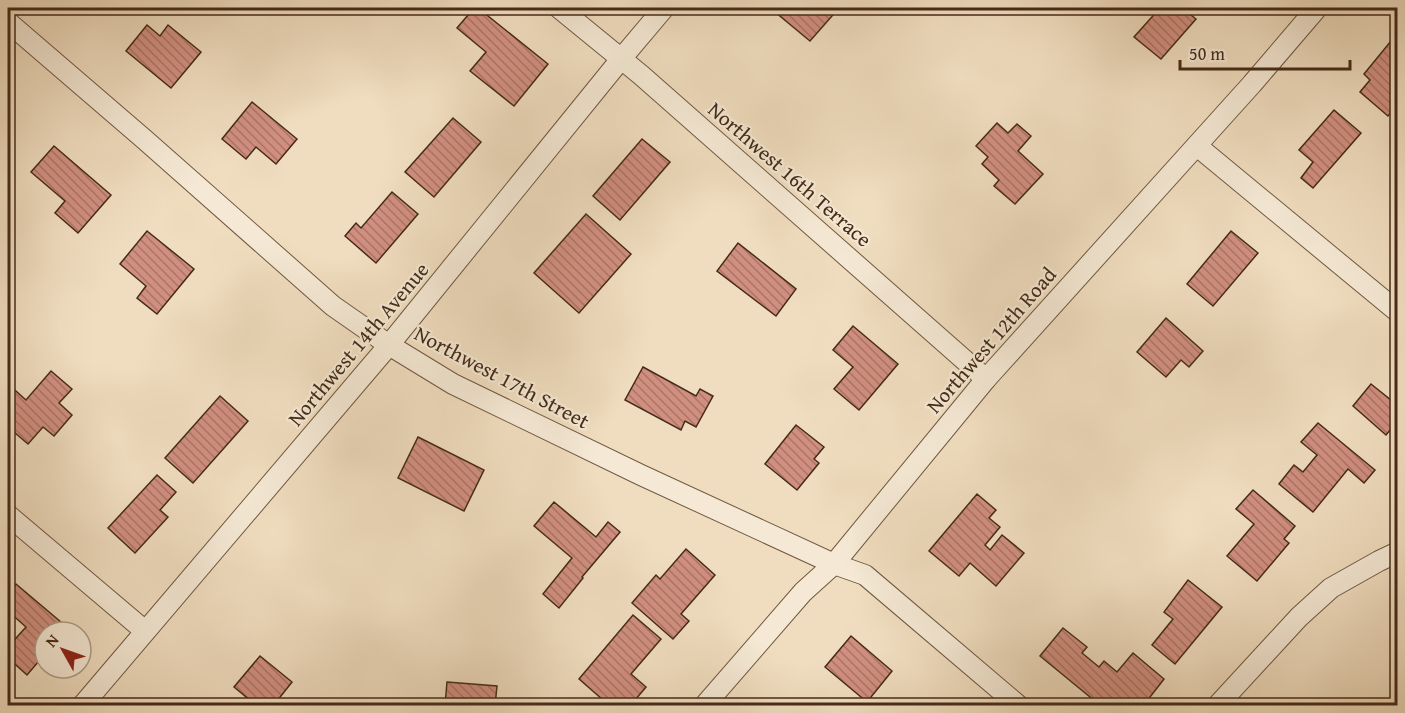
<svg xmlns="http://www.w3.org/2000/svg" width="1405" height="713" viewBox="0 0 1405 713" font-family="'Gentium Book Plus',serif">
  <defs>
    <pattern id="building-back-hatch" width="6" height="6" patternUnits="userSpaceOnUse" patternTransform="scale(1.5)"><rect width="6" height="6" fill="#d18f7f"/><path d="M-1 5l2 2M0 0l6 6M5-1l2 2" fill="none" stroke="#ab7567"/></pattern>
  </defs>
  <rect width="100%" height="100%" fill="#f0ddbf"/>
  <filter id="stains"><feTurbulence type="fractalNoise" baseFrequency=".00333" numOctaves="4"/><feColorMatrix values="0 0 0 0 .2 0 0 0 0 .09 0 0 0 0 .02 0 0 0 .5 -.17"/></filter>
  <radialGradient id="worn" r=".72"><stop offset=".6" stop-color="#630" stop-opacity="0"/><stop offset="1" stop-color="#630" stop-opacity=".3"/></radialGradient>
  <g fill="url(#building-back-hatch)" stroke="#452b18" stroke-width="1.5">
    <polygon points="474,8 478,8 548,64 514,106 470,71 486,52 457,28"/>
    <polygon points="779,8 839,8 810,41 775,12"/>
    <polygon points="1160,8 1182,8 1196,19 1161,59 1134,37"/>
    <polygon points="147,25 160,36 168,25 201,52 171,88 126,51"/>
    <polygon points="1391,41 1398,46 1398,105 1388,116 1360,92 1370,80 1364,74"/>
    <polygon points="252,102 297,139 276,164 256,147 246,159 222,139"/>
    <polygon points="1334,110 1361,133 1313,188 1301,178 1313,162 1299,150"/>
    <polygon points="453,118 481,142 434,197 405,172"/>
    <polygon points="997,123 1008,133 1017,124 1031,136 1018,151 1043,174 1015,204 994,186 999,180 982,164 988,157 976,146"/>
    <polygon points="642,139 670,162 620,220 593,196"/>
    <polygon points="54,146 111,195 78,233 55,213 65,201 31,172"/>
    <polygon points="392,192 418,214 376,263 345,236 356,223 361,228"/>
    <polygon points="586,214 631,254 579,313 534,273"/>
    <polygon points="147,231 194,269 157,314 137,298 146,286 120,264"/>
    <polygon points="1231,231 1258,253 1213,306 1187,284"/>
    <polygon points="738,243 796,289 776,316 717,271"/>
    <polygon points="1166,318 1203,351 1189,367 1181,360 1166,377 1137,352"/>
    <polygon points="853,326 898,364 859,410 834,389 853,367 833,350"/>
    <polygon points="643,367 696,396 700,389 713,396 696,427 685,421 681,430 625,400"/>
    <polygon points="51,371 72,389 59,403 72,415 54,436 43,427 28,444 8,427 8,384 26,400"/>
    <polygon points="1371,384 1391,400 1397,394 1398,394 1398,424 1396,423 1386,435 1353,406"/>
    <polygon points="220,396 248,421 193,483 165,458"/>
    <polygon points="1318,423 1375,470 1364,483 1348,469 1313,512 1279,484 1294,465 1303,472 1317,455 1301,442"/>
    <polygon points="796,425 824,447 814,459 819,463 797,490 765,464"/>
    <polygon points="418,437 484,470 464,511 398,478"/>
    <polygon points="157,475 176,492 160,510 168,517 135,553 108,528"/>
    <polygon points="1253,490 1295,526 1284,539 1289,543 1257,581 1227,556 1254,524 1236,509"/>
    <polygon points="977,494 996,510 989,518 1000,527 985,545 990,550 1002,535 1024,553 996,586 970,563 959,576 929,551"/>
    <polygon points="554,502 596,537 608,522 620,532 582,577 583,578 559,608 543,594 572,558 534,526"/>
    <polygon points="686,549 715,575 681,614 689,621 673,639 632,603 656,575 660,579"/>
    <polygon points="1188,580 1222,607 1175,664 1152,645 1173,619 1164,612"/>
    <polygon points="16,584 68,628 64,632 45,632 45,654 27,675 8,658 8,647 26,627 8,611 8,594"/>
    <polygon points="633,615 661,639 631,674 646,687 630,706 610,706 579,679"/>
    <polygon points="1063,628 1087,647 1082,653 1099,667 1104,661 1117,672 1133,653 1164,679 1143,706 1101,706 1040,656"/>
    <polygon points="851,636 892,671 867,702 825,667"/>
    <polygon points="260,656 292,682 273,706 257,706 234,687"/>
    <polygon points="447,682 497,686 495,706 445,706"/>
  </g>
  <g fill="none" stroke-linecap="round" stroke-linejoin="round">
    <g stroke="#705842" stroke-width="22">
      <g id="minor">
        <polyline points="559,8 641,75 986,379"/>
        <polyline points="8,22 144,139 333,306 389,345 453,384 641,475 834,564 865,575 1019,706"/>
        <polyline points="1197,146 1398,312"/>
        <polyline points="8,515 145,631"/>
        <polyline points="82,706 389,345 621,59 664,8"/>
        <polyline points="704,706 803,592 834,564 986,379 1252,84 1317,8"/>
        <polyline points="1217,706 1299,617 1331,588 1379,561 1398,552"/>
      </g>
    </g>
    <use href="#minor" stroke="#f5e9d5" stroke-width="20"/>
  </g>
  <g text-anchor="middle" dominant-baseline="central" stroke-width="4.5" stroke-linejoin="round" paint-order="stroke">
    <g font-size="21" fill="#452b18" stroke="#f5e9d5">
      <text transform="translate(790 174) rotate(41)">Northwest 16th Terrace</text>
      <text transform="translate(991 340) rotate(-49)">Northwest 12th Road</text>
      <text transform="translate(358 344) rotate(-50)">Northwest 14th Avenue</text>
      <text transform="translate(502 377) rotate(28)">Northwest 17th Street</text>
    </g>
  </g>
  <rect width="1405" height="713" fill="none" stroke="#f0ddbf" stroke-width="30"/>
  <rect x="9" y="9" width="1387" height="695" fill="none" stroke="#452b18" stroke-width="3"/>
  <rect x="15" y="15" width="1375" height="683" fill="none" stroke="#452b18" stroke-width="1.5"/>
  <g transform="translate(63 650) rotate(310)"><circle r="28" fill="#f5e9d5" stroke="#af9d89" stroke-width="1.5"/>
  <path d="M0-4.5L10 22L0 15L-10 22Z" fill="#8f2418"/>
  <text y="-9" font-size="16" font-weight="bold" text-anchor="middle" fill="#452b18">N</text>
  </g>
  <path d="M1180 60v9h170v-9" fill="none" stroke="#452b18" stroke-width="3"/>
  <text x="1189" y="60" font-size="18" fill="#452b18" stroke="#f5e9d5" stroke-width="4.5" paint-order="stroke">50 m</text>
  <rect width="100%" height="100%" filter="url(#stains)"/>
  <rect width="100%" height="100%" fill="url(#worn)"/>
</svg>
